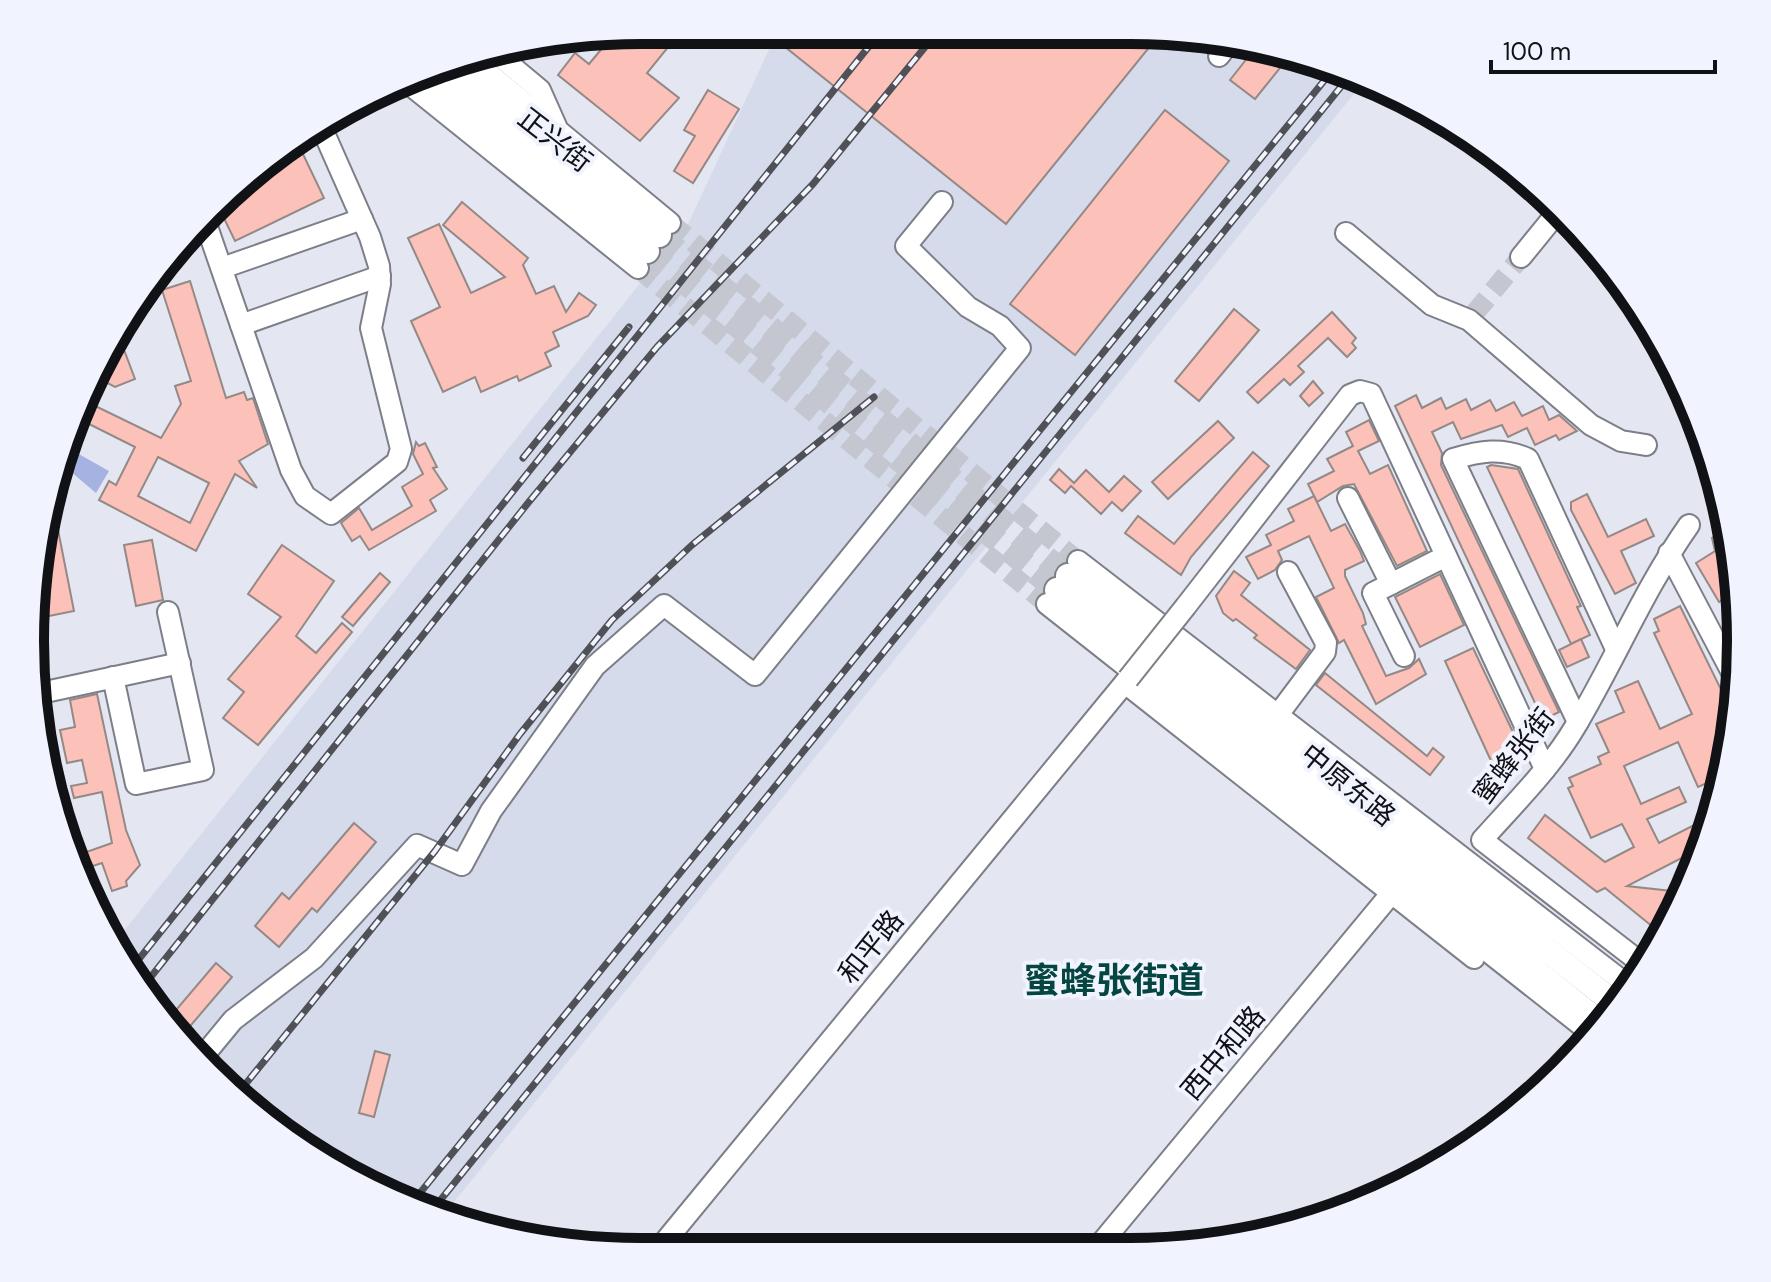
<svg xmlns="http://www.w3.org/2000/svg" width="1771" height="1282" viewBox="0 0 1771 1282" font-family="'DM Sans','Noto Sans SC',sans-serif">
  <rect width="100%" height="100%" fill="#e4e7f1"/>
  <polygon fill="#d6dbec" points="778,30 1130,30 1288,51 1362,84 441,1218 336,1170 238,1101 157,1013 115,942 689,222"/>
  <polygon fill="#a5b2e2" points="68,448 109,471 96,493 64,466"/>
  <g fill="#fcc1b8" stroke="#948987" stroke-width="2" fill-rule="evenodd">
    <polygon points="641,30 682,30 647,73 679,98 640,141 558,75 575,53 589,64 614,34"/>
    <polygon points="764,30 1130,30 1160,34 1006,224"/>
    <polygon points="1256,47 1292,53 1255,99 1230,80"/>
    <polygon points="708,90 739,109 693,183 674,171 695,136 684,130"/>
    <polygon points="1165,110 1229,161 1075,355 1010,304"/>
    <polygon points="302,152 324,198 235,241 218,206 254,175"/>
    <polygon points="462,202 528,258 523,265 536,294 554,286 566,312 579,293 596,305 588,316 553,332 559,346 545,353 551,366 519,381 517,376 481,392 475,377 443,392 411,321 440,307 408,238 439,224 471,293 505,277 443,225"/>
    <path d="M190 281 226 398 244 392 247 400 253 398 268 444 239 461 257 488 235 474 196 551 99 500 109 481 116 485 135 447 77 418 83 400 161 438 181 404 175 386 191 381 162 290ZM158 457 209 483 190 523 138 496Z"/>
    <polygon points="1234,309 1259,330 1199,401 1175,381"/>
    <polygon points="1332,312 1356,338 1352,343 1356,348 1347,357 1328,338 1298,366 1304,372 1290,385 1284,379 1258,403 1247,392"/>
    <polygon points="118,334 135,379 115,387 92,375"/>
    <polygon points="1313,381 1323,393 1309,406 1300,396"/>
    <polygon points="1416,395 1422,408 1441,398 1446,409 1466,399 1471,410 1490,400 1496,411 1514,402 1522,416 1543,406 1549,420 1559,415 1577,431 1559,440 1556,435 1535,445 1527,428 1508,437 1502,425 1461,439 1453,422 1432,432 1442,453 1441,465 1559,712 1543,720 1395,406"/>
    <polygon points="1369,420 1379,441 1358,451 1370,474 1388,465 1427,551 1397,566 1354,484 1343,486 1317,502 1308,484 1334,471 1327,459 1353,446 1346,432"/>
    <polygon points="1218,421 1234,438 1168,499 1152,482"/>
    <polygon points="416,442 419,446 425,443 437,467 433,468 447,489 430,500 436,511 369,550 360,536 352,541 341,523 359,508 372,530 412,506 402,487 423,474 413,454"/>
    <polygon points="1253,452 1269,466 1191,557 1181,575 1125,533 1138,516 1174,544"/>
    <polygon points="1491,465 1518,469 1581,606 1577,607 1590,635 1571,644 1487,467"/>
    <polygon points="1059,469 1074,483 1086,470 1109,492 1124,476 1141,491 1122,511 1112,502 1101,514 1071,486 1065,493 1050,480"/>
    <polygon points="51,494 74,611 39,618 42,522"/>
    <polygon points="1587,494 1608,537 1646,519 1654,536 1621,551 1636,583 1615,594 1571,510 1571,502"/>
    <polygon points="1314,496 1331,531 1345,524 1360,551 1364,561 1345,570 1345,576 1363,613 1366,624 1362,626 1386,676 1409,668 1419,659 1426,674 1376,704 1344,640 1339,643 1316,597 1334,588 1309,536 1278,551 1282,560 1275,570 1258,579 1246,557 1271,545 1266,535 1294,521 1288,509"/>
    <polygon points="1725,529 1738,591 1719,602 1696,563 1715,551 1712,538"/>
    <polygon points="152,540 163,600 136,606 124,545"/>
    <polygon points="282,545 334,581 296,636 316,653 342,623 352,632 258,745 223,718 244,692 228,679 281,617 248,594"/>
    <polygon points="1234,571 1250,583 1241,595 1310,650 1296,669 1254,638 1257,635 1236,619 1233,621 1223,613 1216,596"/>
    <polygon points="380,573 390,582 353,626 342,617"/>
    <polygon points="1440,574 1464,625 1420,647 1395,597"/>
    <polygon points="1680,606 1736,720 1723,776 1698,787 1678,742 1624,766 1641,804 1679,787 1686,802 1647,819 1659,843 1714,815 1705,846 1627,886 1672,891 1681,898 1664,936 1605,888 1597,892 1528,838 1545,815 1605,862 1634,847 1622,824 1591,838 1568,788 1573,786 1569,778 1601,764 1598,757 1609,752 1596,724 1624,712 1615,691 1638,681 1660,729 1692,714 1654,633 1659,631 1654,619"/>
    <polygon points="1581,639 1589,657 1567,667 1559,650"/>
    <polygon points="1473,648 1521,749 1498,779 1487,770 1492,763 1445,661"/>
    <polygon points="1325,673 1427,756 1433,748 1444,757 1430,775 1316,685"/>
    <polygon points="97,694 126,830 140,865 126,881 127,886 112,891 102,863 77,871 72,857 112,843 102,792 74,798 71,786 87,783 82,760 67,763 60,730 75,727 70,700"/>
    <polygon points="354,823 376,842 317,912 312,908 279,947 255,926 282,893 289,899"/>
    <polygon points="216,963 232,977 180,1038 165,1023"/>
    <polygon points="375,1051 390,1055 374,1117 359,1113"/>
  </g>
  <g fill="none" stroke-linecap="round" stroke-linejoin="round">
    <g stroke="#c4c7d0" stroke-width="20" stroke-dasharray="20 10" stroke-linecap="butt">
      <polyline points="670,223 1078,561"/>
      <polyline points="638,268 1047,604"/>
      <polyline points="1474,314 1521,257"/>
    </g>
    <g stroke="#c4c7d0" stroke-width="24" stroke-dasharray="24 12" stroke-linecap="butt">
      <polyline points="659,235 1068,576"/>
      <polyline points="647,251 1057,590"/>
    </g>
    <g stroke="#7c7f88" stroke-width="24">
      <g id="minor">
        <polyline points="492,50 540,90 556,126"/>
        <polyline points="1219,56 1229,43"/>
        <polyline points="469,57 670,223"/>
        <polyline points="409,84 638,268"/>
        <polyline points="204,218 291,470 305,496 331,514 397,462 401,449 371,328 380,284 379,266 370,237 320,124"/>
        <polyline points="1346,233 1432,305 1469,320 1591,425 1621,441 1646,445"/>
        <polyline points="1521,257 1556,214"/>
        <polyline points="222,268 362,219"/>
        <polyline points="241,325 380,276"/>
        <polyline points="1348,498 1391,584"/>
        <polyline points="1669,553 1737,682"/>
        <polyline points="1078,561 1630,987"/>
        <polyline points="1047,604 1595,1036"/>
        <polyline points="1186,606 1350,395 1360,391 1371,394 1545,769"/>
        <polyline points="1404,656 1373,593 1446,556"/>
        <polyline points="113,677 136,784 203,770 168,612"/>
        <polyline points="1125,683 1474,958"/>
        <polyline points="36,694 180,663"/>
        <polyline points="1277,716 1325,652 1326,643 1288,572"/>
        <path d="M1578 722 1453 459C1480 451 1502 447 1528 459L1616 649"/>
        <path d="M1645 966 1482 840C1514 804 1550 769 1575 727 1615 660 1644 589 1689 525"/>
        <polyline points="200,1060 233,1020 314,958 417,845 462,865 491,811 595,666 664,605 755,675 1020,348 1000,326 968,307 906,246 942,202"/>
        <polyline points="1098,1247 1390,895"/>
        <polyline points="658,1250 1128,679"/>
      </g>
    </g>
    <g stroke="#7c7f88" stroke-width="28">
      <g id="major">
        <polyline points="446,67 659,235"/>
        <polyline points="427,76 647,251"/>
        <polyline points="1068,576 1617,1005"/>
        <polyline points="1057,590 1603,1025"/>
      </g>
    </g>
    <use href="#minor" stroke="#fff" stroke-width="20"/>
    <use href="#major" stroke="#fff" stroke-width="24"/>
    <g stroke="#4f5156" stroke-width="7">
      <g id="rail">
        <polyline points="523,458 629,327"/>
        <polyline points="131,969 882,30"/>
        <polyline points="142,988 528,503 657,347 813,184 939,30"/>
        <polyline points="235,1097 435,851 520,734 612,620 692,545 874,397"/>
        <polyline points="411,1204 1332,71"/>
        <polyline points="430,1213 1348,78"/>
      </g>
    </g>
    <use href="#rail" stroke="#f1f4fe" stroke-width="4" stroke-dasharray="12" stroke-linecap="butt"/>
    <g stroke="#7c7f88" stroke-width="24" stroke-linecap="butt">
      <polyline id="minor-bridge" points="1128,679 1186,606"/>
    </g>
    <use href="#minor-bridge" stroke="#fff" stroke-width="20"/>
  </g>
  <g text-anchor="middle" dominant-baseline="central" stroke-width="8" stroke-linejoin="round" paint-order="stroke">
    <g font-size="28" fill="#111215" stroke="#f1f4fe">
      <text transform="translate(555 140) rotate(38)">正兴街</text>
      <text transform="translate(1514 756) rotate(-52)">蜜蜂张街</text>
      <text transform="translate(1348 785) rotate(39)">中原东路</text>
      <text transform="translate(871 947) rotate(-51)">和平路</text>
      <text transform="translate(1223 1053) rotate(-50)">西中和路</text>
    </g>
    <g font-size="36" font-weight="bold" fill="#054642" stroke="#f1f4fe">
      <text x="1114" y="980">蜜蜂张街道</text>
    </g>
  </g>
  <path d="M0 0H1771V1282H0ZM641 44H1130A597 597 0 0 1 1727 641V641A597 597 0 0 1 1130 1238H641A597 597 0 0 1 44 641V641A597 597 0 0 1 641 44Z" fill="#f1f4fe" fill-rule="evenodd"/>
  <path fill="none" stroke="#111215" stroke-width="10" d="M641 44H1130A597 597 0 0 1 1727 641V641A597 597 0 0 1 1130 1238H641A597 597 0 0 1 44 641V641A597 597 0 0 1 641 44Z"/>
  <path d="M1491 60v12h224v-12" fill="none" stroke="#111215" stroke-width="4"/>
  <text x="1503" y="60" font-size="24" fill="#111215" stroke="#f1f4fe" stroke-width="6" paint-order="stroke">100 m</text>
</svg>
